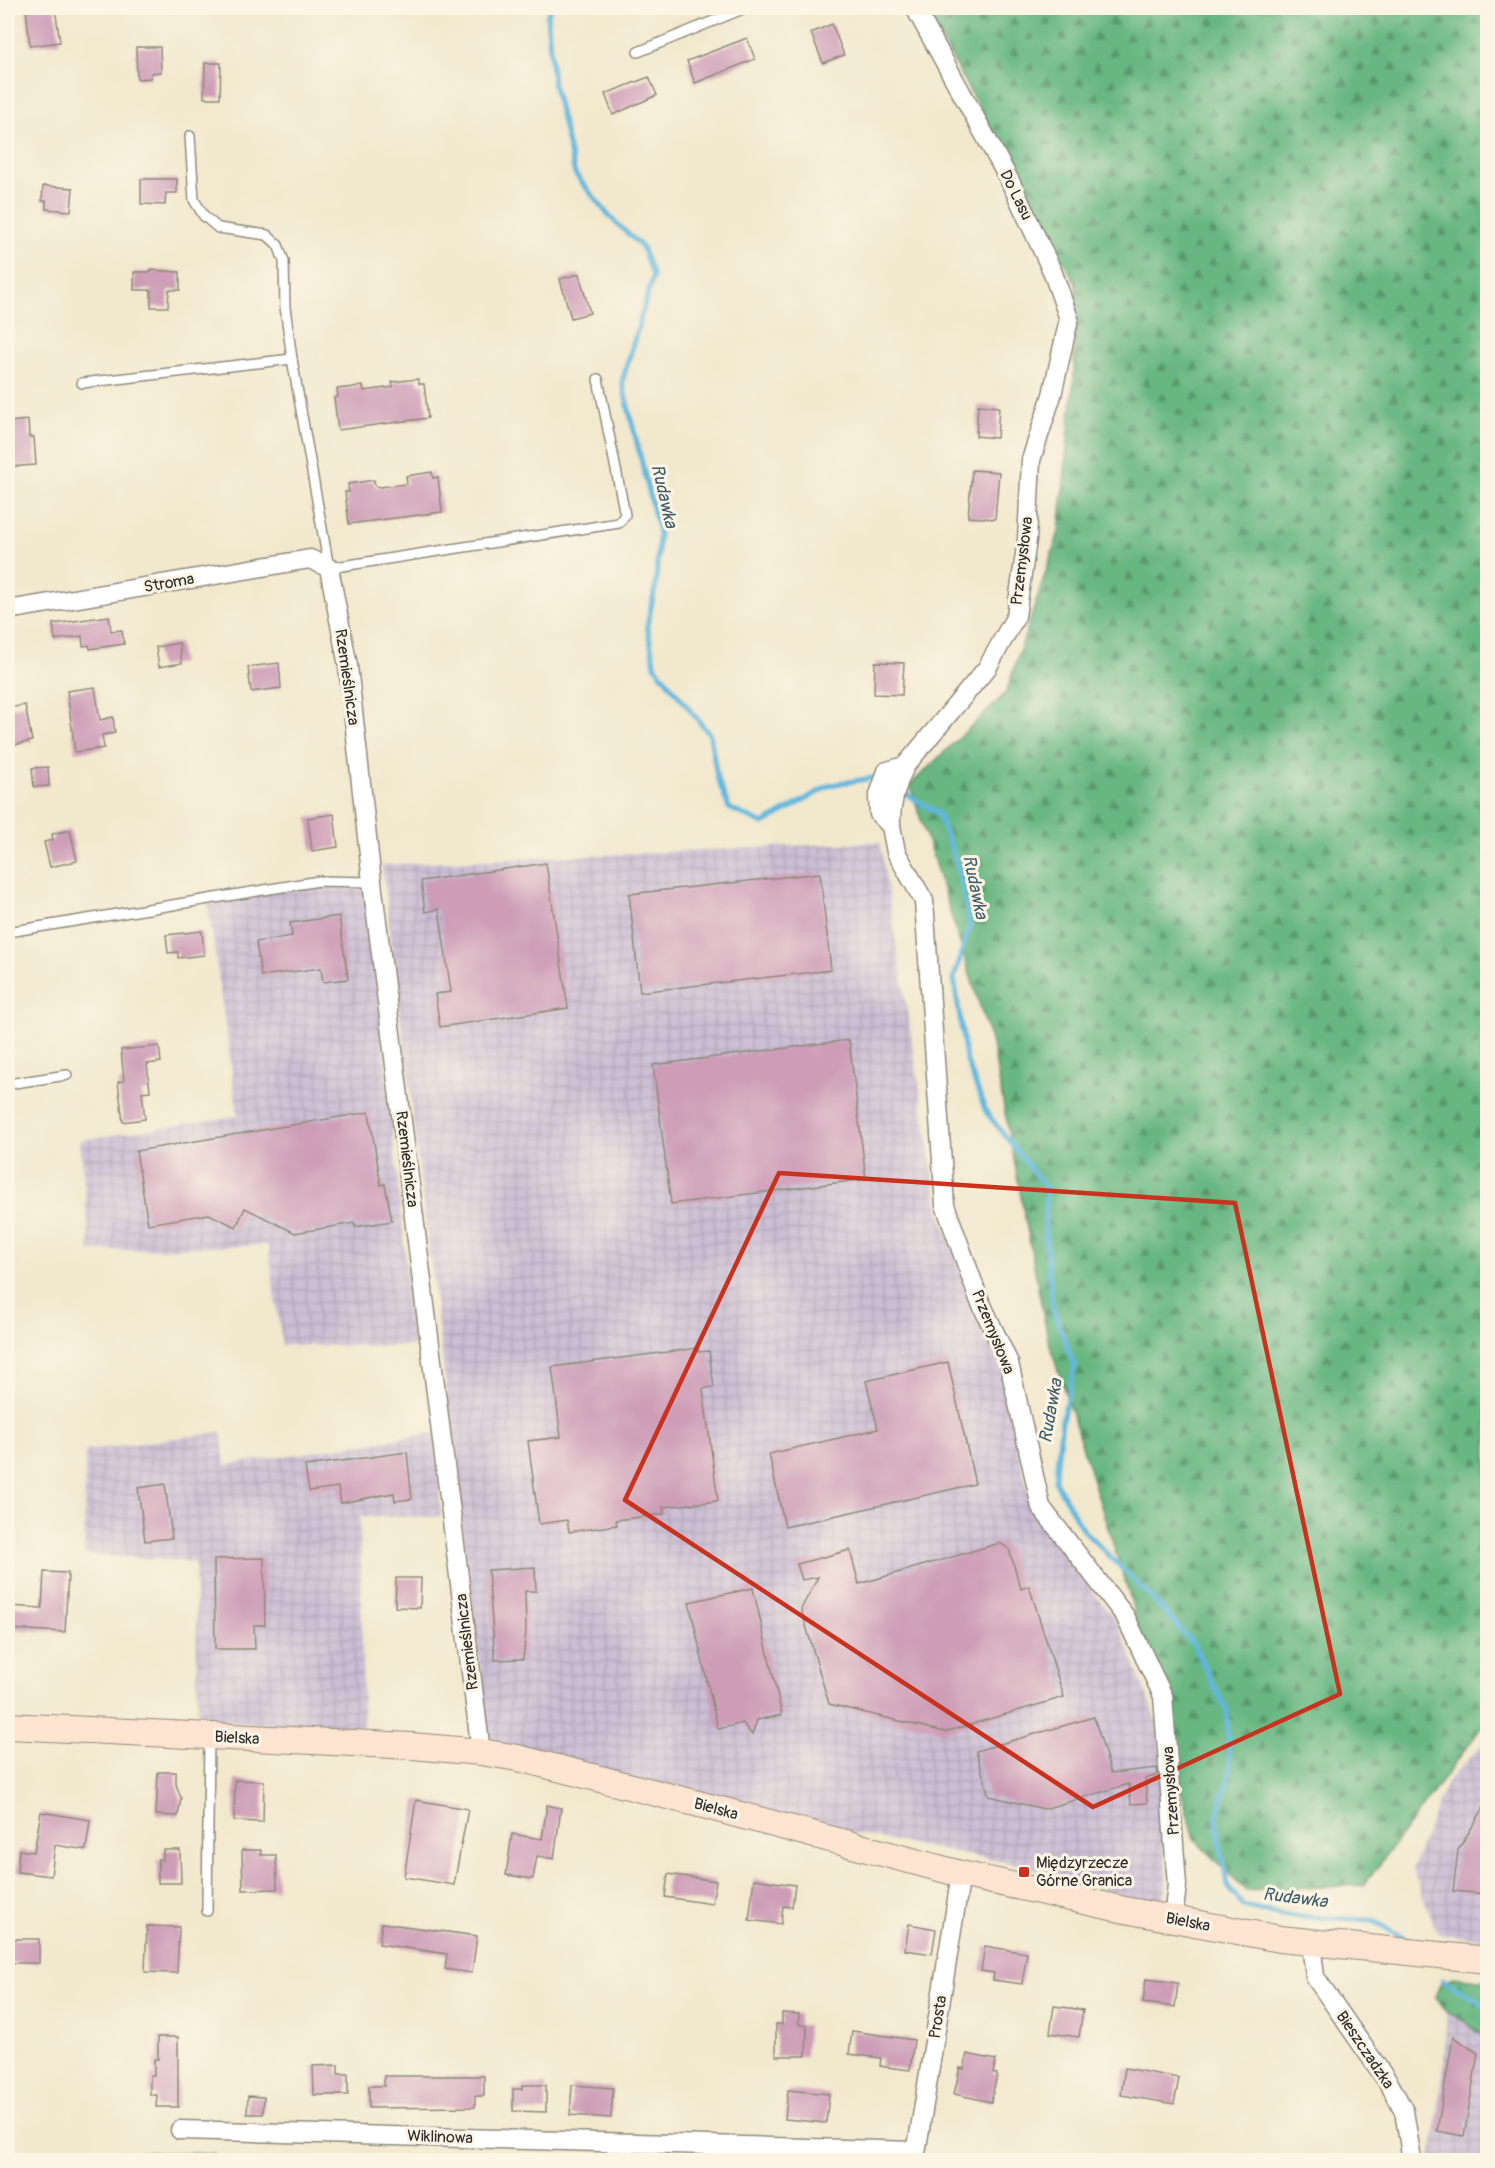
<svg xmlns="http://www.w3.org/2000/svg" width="1495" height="2168" viewBox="0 0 1495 2168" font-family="Pangolin,sans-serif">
  <defs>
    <pattern id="industrial-grid" width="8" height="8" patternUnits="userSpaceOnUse" patternTransform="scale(1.5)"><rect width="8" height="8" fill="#ccbed4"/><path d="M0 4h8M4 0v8" fill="none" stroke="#afa3b6"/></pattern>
    <pattern id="forest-firs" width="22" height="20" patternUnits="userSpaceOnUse" patternTransform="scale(1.5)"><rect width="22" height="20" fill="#68b781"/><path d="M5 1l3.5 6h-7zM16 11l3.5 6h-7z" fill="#56956a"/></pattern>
  </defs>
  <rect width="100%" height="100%" fill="#fcf5e5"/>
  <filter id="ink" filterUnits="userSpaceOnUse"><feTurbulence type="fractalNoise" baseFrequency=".0167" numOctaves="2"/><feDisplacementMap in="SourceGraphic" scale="12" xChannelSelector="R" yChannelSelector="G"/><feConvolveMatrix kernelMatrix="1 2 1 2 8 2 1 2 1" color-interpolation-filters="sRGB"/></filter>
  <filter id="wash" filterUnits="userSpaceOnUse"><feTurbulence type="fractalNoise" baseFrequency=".008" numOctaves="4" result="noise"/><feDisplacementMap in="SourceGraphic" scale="24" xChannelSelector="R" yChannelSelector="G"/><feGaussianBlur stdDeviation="1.35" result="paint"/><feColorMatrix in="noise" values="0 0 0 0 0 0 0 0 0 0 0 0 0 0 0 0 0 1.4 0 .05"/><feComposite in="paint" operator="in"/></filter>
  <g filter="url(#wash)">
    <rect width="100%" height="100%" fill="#f2e8cd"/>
    <g fill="url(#industrial-grid)">
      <polygon points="880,842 939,1210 974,1305 1002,1371 1032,1512 1118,1624 1158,1724 1166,1882 1162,1902 1133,1898 1016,1864 799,1823 489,1742 382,865"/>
      <polygon points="319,885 367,889 415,1346 282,1345 268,1245 90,1251 80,1140 238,1116 208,903"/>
      <polygon points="221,1432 225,1465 435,1433 441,1517 360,1517 363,1728 198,1720 195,1562 84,1554 85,1451"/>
      <polygon points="1487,1740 1487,1938 1438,1934 1412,1869 1448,1780"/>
      <polygon points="1447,2011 1487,2037 1487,2160 1431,2160 1444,2066"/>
    </g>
    <g fill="url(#forest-firs)" stroke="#4a7156" stroke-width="1.5">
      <polygon points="924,8 1487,8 1487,1720 1364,1885 1246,1891 1194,1839 1130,1597 1048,1339 992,1044 910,785 1006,693 1059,532 1074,377 1076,284"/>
      <polygon points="1453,1977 1487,1981 1487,2037 1447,2011 1435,1997 1440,1984"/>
      <polygon points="139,2152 214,2154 216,2160 101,2160"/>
    </g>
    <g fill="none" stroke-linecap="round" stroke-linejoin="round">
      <g stroke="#60b7dd" stroke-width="5">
        <polyline points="551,8 547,16 553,82 575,174 610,217 642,247 653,276 622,382 659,533 656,584 647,626 655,666 710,735 717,777 729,808 763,824 830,785 878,777 881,779"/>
        <polyline points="899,790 938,813 958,867 970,925 954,978 966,1059 986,1112 1046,1188 1045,1234 1053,1309 1075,1367 1062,1420 1055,1481 1083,1530 1158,1604 1193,1644 1227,1711 1230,1772 1216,1820 1227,1885 1243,1906 1288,1916 1372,1920 1406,1939"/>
        <polyline points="1443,1980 1488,2007"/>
      </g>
    </g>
    <g id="blocks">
      <g fill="#cd9db7">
        <polygon points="26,8 55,8 60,42 30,46"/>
        <polygon points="832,24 844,55 823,63 811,33"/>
        <polygon points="747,38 755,59 695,83 687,61"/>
        <polygon points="136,47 160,47 161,72 151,73 151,78 137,79"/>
        <polygon points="205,63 221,63 220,98 204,98"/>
        <polygon points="649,77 657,95 613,115 605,94"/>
        <polygon points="141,179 177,179 177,193 166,193 165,205 141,204"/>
        <polygon points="43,186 73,188 71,211 46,209 46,201 42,201"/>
        <polygon points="151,270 180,272 180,290 169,290 168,307 151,307 151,290 134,290 134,272 151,272"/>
        <polygon points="579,274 590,313 571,318 560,279"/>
        <polygon points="418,379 419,384 424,384 428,418 338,430 334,398 338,397 337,389 363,386 364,391 393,387 392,382"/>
        <polygon points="978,405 999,407 997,438 976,436"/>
        <polygon points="28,420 29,437 34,437 36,465 8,467 8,422"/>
        <polygon points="972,470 999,472 995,519 968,517"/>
        <polygon points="432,472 433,478 438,477 442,512 349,524 345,492 349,492 348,484 374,480 375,486 380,487 407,484 406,476"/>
        <polygon points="109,616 111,631 122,630 124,644 90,649 89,645 83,646 82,636 55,640 53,624"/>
        <polygon points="179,643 182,663 159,667 156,647"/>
        <polygon points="875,662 904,663 902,695 874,694"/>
        <polygon points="279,663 281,688 251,692 248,667"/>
        <polygon points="95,687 100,720 113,717 115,733 102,735 104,748 75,752 67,691"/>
        <polygon points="25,705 32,741 14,745 8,708"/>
        <polygon points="48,767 49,786 34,787 32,768"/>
        <polygon points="334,814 338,847 312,851 308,818"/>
        <polygon points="70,830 77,861 50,867 44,842 53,840 52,834"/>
        <polygon points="546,863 568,1008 440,1027 435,994 451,992 439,909 425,912 421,881"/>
        <polygon points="820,873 831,970 640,992 629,894"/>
        <polygon points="339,916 348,979 323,982 321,968 261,976 256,942 292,936 290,923"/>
        <polygon points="202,931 204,955 178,958 178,952 168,953 166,935"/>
        <polygon points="849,1040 866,1179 671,1204 653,1065"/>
        <polygon points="159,1046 161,1062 147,1064 150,1091 142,1092 145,1119 123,1122 118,1082 124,1081 121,1050"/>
        <polygon points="369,1112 381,1185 385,1184 392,1221 355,1227 354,1223 295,1233 245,1208 236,1227 209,1214 148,1224 136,1151"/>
        <polygon points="698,1348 698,1352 709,1351 714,1387 703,1389 718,1501 663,1507 664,1514 616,1520 617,1525 569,1532 567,1520 539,1524 528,1441 561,1437 552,1367"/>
        <polygon points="948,1362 975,1484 785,1527 769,1454 878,1429 866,1381"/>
        <polygon points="407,1452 412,1499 395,1501 394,1493 341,1503 338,1487 309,1491 305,1466"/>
        <polygon points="165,1484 172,1538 145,1541 138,1488"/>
        <polygon points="1000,1543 1009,1549 1021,1589 1029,1586 1064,1697 945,1732 829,1704 801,1609 818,1577 802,1580 797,1564 850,1550 859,1584"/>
        <polygon points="264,1558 265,1625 254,1625 255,1649 215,1649 214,1559"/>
        <polygon points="535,1567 536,1591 525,1591 526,1631 523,1659 495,1660 488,1570"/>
        <polygon points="44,1572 68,1573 65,1632 8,1629 8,1606 42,1608"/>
        <polygon points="396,1578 421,1578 420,1608 395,1607"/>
        <polygon points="753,1588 782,1715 757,1720 752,1735 743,1723 718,1729 689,1602"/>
        <polygon points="1094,1717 1111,1773 1157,1768 1158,1775 1145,1779 1147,1803 1131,1804 1129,1784 1044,1809 989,1796 976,1751"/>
        <polygon points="158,1772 176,1772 176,1784 181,1798 178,1816 156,1815"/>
        <polygon points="235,1780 264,1781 263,1822 234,1821"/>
        <polygon points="416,1800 468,1809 454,1885 404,1877"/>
        <polygon points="1488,1801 1488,1894 1453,1891 1458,1850"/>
        <polygon points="547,1805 561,1808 554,1859 537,1856 533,1879 506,1875 512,1834 542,1839"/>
        <polygon points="41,1812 90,1820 86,1850 55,1845 51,1876 17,1872 19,1850 34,1852"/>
        <polygon points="163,1850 180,1850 181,1883 158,1883 158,1859 163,1860"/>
        <polygon points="242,1850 261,1850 261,1855 276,1855 277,1889 243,1890"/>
        <polygon points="668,1874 716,1881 712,1904 665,1897"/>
        <polygon points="754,1879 795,1885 792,1907 783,1906 781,1924 749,1920"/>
        <polygon points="382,1923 477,1936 472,1973 445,1969 447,1954 379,1944"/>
        <polygon points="909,1924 936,1929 932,1954 905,1950"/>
        <polygon points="147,1926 179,1927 177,1973 145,1972"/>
        <rect x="8" y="1939" width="31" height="24"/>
        <polygon points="985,1946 1027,1953 1022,1984 993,1980 994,1973 981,1971"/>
        <polygon points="1146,1979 1178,1983 1175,2007 1143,2003"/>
        <polygon points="1054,2006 1083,2010 1079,2037 1050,2033"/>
        <polygon points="782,2013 799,2014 799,2025 807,2025 806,2056 776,2056 776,2024 782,2024"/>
        <polygon points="852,2031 914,2040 910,2070 880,2066 881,2058 849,2054"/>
        <polygon points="158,2037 178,2037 178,2107 156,2107 157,2095 150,2095 150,2075 154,2075 154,2059 158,2059"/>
        <polygon points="1453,2037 1478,2053 1464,2136 1437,2131"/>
        <polygon points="967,2054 996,2060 993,2073 997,2074 991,2102 954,2094 960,2068 964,2069"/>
        <polygon points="338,2065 338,2074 348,2074 348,2095 314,2095 313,2066"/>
        <polygon points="1125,2068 1179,2078 1174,2104 1121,2095"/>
        <polygon points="384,2076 484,2076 484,2096 475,2096 475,2107 369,2108 369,2086 384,2086"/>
        <polygon points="522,2085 546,2085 546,2112 513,2111 513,2089 522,2089"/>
        <polygon points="572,2085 613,2088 611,2118 570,2115"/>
        <polygon points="788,2090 829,2094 826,2123 785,2119"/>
        <polygon points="248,2096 264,2097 263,2114 247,2114"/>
      </g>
    </g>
  </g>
  <g filter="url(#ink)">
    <use href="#blocks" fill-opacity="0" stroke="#8e8a7c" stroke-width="1.5"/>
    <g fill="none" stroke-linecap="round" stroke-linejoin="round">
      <g stroke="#8e8a7c" stroke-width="12">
        <g id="lane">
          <polyline points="638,52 745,8"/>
          <polyline points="190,136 194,200 204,216 218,228 267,235 278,245 284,261 285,307 292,359 329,568 619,523 625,515 598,379"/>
          <polyline points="82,383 292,359"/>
          <polyline points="8,932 319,881 372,882"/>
          <polyline points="8,1084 67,1075"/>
          <polyline points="207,1911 209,1739"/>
        </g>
      </g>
      <g stroke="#8e8a7c" stroke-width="21">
        <g id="street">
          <polyline points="915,8 1011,183 1053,273 1069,319 1052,395 1031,460 1027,540 1016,616 987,668 905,766 887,771 878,798 879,814 891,826 896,852 924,901 945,1205 979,1299 1009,1363 1041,1507 1125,1616 1163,1696 1177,1885 1173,1919"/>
          <polyline points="8,610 310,559 329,568 348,666 372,882 481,1752"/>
          <path d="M891 826C890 804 896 786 905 766"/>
          <polyline points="1311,1943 1315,1977 1390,2085 1404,2111 1412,2160"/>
          <polyline points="180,2130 916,2151"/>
          <polyline points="915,2160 961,1874"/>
        </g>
      </g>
      <g stroke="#8e8a7c" stroke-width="28">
        <polyline id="secondary" points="8,1726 412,1746 481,1752 518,1758 695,1803 961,1874 1125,1910 1280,1939 1488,1960"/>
      </g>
      <use href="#lane" stroke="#fff" stroke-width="9"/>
      <use href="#street" stroke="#fff" stroke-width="18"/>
      <use href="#secondary" stroke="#fde4d1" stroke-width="26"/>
    </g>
  </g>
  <path fill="none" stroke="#c8321e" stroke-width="4.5" stroke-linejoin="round" d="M779 1173 1235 1203 1340 1694 1093 1807 625 1500Z"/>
  <rect fill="#c8321e" stroke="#fcf5e5" stroke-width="2" x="1018" y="1866" width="12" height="12" rx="3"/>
  <g text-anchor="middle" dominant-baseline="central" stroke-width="6" stroke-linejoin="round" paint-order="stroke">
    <g font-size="16" fill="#2b2b2b" stroke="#fcf5e5">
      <text transform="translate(1016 195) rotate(64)">Do Lasu</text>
      <text transform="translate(1022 561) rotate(-83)">Przemysłowa</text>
      <text transform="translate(169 583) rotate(-10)">Stroma</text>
      <text transform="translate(347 677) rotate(82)">Rzemieślnicza</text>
      <text transform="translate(407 1159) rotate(83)">Rzemieślnicza</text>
      <text transform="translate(993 1332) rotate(68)">Przemysłowa</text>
      <text transform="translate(467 1642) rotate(-97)">Rzemieślnicza</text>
      <text transform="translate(237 1738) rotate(3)">Bielska</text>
      <text transform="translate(1171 1791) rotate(-94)">Przemysłowa</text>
      <text transform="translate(716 1809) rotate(15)">Bielska</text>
      <text transform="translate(1188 1922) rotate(11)">Bielska</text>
      <text transform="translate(938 2017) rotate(-81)">Prosta</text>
      <text transform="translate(1365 2050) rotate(56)">Bieszczadzka</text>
      <text transform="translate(440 2137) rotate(2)">Wiklinowa</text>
    </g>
    <g font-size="16" fill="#2b2b2b" stroke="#fcf5e5" text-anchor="start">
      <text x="1036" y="1863">Międzyrzecze<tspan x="1036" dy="18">Górne Granica</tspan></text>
    </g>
    <g font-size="18" font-style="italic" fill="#3e5c69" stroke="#fcf5e5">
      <text transform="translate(664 496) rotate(77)">Rudawka</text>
      <text transform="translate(975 887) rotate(78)">Rudawka</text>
      <text transform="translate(1051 1411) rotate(-80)">Rudawka</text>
      <text transform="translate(1295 1898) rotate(7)">Rudawka</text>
    </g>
  </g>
  <rect width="1495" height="2168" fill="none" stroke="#fcf5e5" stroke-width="30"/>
</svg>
